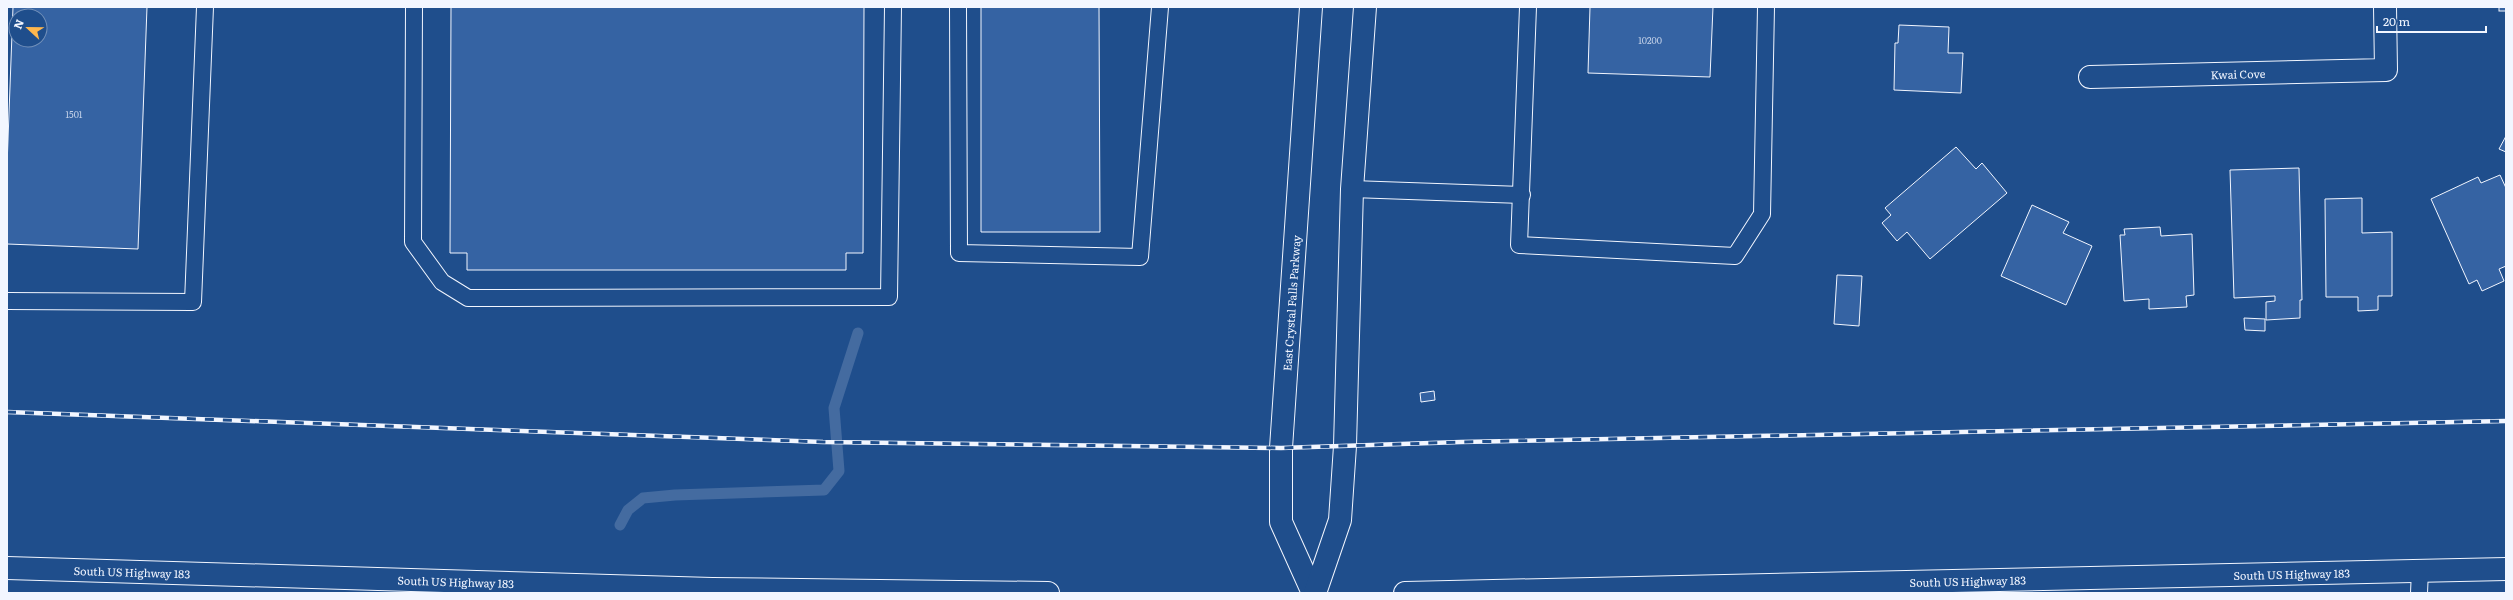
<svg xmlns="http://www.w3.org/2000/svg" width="2513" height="600" viewBox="0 0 2513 600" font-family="Literata,serif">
  <rect width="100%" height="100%" fill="#1f4e8c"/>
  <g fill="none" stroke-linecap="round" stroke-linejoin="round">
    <polyline stroke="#446ba0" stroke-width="11" points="620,525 628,510 643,498 675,495 824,490 839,471 834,408 858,333"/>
  </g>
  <g fill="#3563a3" stroke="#f2f6ff" fill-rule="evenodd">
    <path d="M13 7H147L138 249 7 244V166ZM16 16H40V40H16Z"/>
    <polygon points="451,7 864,7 863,253 846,253 846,270 467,270 467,253 450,253"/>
    <polygon points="981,7 1099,7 1100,232 981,232"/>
    <polygon points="1590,7 1713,7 1710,77 1588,73"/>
    <rect x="2499" y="7" width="7" height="4"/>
    <polygon points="1899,25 1949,27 1948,53 1963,53 1961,93 1894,90 1895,43 1898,43"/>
    <polygon points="2506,136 2506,152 2499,149"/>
    <polygon points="1956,147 1976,169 1982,163 2007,193 1930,259 1907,232 1897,241 1882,223 1891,215 1885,208"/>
    <polygon points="2299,168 2302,300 2300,300 2300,318 2266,320 2266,302 2275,301 2275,296 2234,298 2230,170"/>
    <polygon points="2500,175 2506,188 2506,266 2499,269 2504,281 2482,291 2477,280 2469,284 2431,199 2478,177 2481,183"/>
    <polygon points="2362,198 2362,233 2392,232 2392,296 2378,296 2378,310 2358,311 2358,297 2326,297 2325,199"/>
    <polygon points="2032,205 2069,222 2063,233 2092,246 2066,305 2001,276"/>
    <polygon points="2160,227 2161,236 2192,234 2194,295 2186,296 2187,307 2149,309 2149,299 2124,301 2120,235 2125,235 2124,229"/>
    <polygon points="1837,275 1862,276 1859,326 1834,324"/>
    <polygon points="2244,318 2265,319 2265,331 2245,330"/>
    <polygon points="1434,391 1435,400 1421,402 1420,393"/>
  </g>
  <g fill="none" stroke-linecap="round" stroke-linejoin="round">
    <g stroke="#f2f6ff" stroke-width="18">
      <g id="lane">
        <polyline points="414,7 413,242 442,282 468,298 889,297 893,7"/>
        <polyline points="958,7 959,253 1140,257 1160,7"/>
        <polyline points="1528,7 1519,245 1735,256 1762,214 1766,7"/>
        <polyline points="1352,189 1522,195"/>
        <polyline points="7,301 193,302 205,7"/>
        <polyline points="2419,593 2420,570"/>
      </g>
    </g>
    <g stroke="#f2f6ff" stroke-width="24">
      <g id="street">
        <path id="s1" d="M2090 77 2386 70 2385 7"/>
      </g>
    </g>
    <g stroke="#f2f6ff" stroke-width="24">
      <g id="secondary">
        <polyline points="1311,7 1281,448 1281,522 1313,593"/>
        <polyline points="1315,593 1340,520 1345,446 1352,189 1365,7"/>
      </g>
    </g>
    <g stroke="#f2f6ff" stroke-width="24">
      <g id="primary">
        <path id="s2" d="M7 568 712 589 1048 593"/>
        <path id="s3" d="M1405 593 2506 569"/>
      </g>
    </g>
    <use href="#lane" stroke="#1f4e8c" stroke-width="16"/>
    <use href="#street" stroke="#1f4e8c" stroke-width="22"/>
    <use href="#secondary" stroke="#1f4e8c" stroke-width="22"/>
    <use href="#primary" stroke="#1f4e8c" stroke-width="22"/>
    <g stroke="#f2f6ff" stroke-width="4.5">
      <polyline id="rail" points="7,412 823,442 1281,448 1461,442 2506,421"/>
    </g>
    <use href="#rail" stroke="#1f4e8c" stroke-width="3" stroke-dasharray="9" stroke-linecap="butt"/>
  </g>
  <g text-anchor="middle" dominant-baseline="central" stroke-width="3" stroke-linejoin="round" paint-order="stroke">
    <g font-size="9" fill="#c3d1e8">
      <text x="1650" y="40">10200</text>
      <text x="74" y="114">1501</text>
    </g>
    <g font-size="11" fill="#f2f6ff" stroke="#1f4e8c">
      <text stroke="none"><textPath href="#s1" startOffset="148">Kwai Cove</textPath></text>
      <text transform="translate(1291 303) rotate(-86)">East Crystal Falls Parkway</text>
      <text stroke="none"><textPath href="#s2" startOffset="125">South US Highway 183</textPath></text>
      <text stroke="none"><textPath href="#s3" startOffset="887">South US Highway 183</textPath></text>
      <text stroke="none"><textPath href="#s2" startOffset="449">South US Highway 183</textPath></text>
      <text stroke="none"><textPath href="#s3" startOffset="563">South US Highway 183</textPath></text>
    </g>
  </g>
  <rect width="2513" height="600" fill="none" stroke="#f2f6ff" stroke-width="16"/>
  <g transform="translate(28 28) rotate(292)"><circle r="19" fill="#1f4e8c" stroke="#7391ba"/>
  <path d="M0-3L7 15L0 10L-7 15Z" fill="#ffb74d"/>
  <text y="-6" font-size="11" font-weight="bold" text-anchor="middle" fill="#f2f6ff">N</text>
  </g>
  <path d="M2377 26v6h109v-6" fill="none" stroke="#f2f6ff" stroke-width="2"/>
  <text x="2383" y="26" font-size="12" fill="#f2f6ff" stroke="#1f4e8c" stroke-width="3" paint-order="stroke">20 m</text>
</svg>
